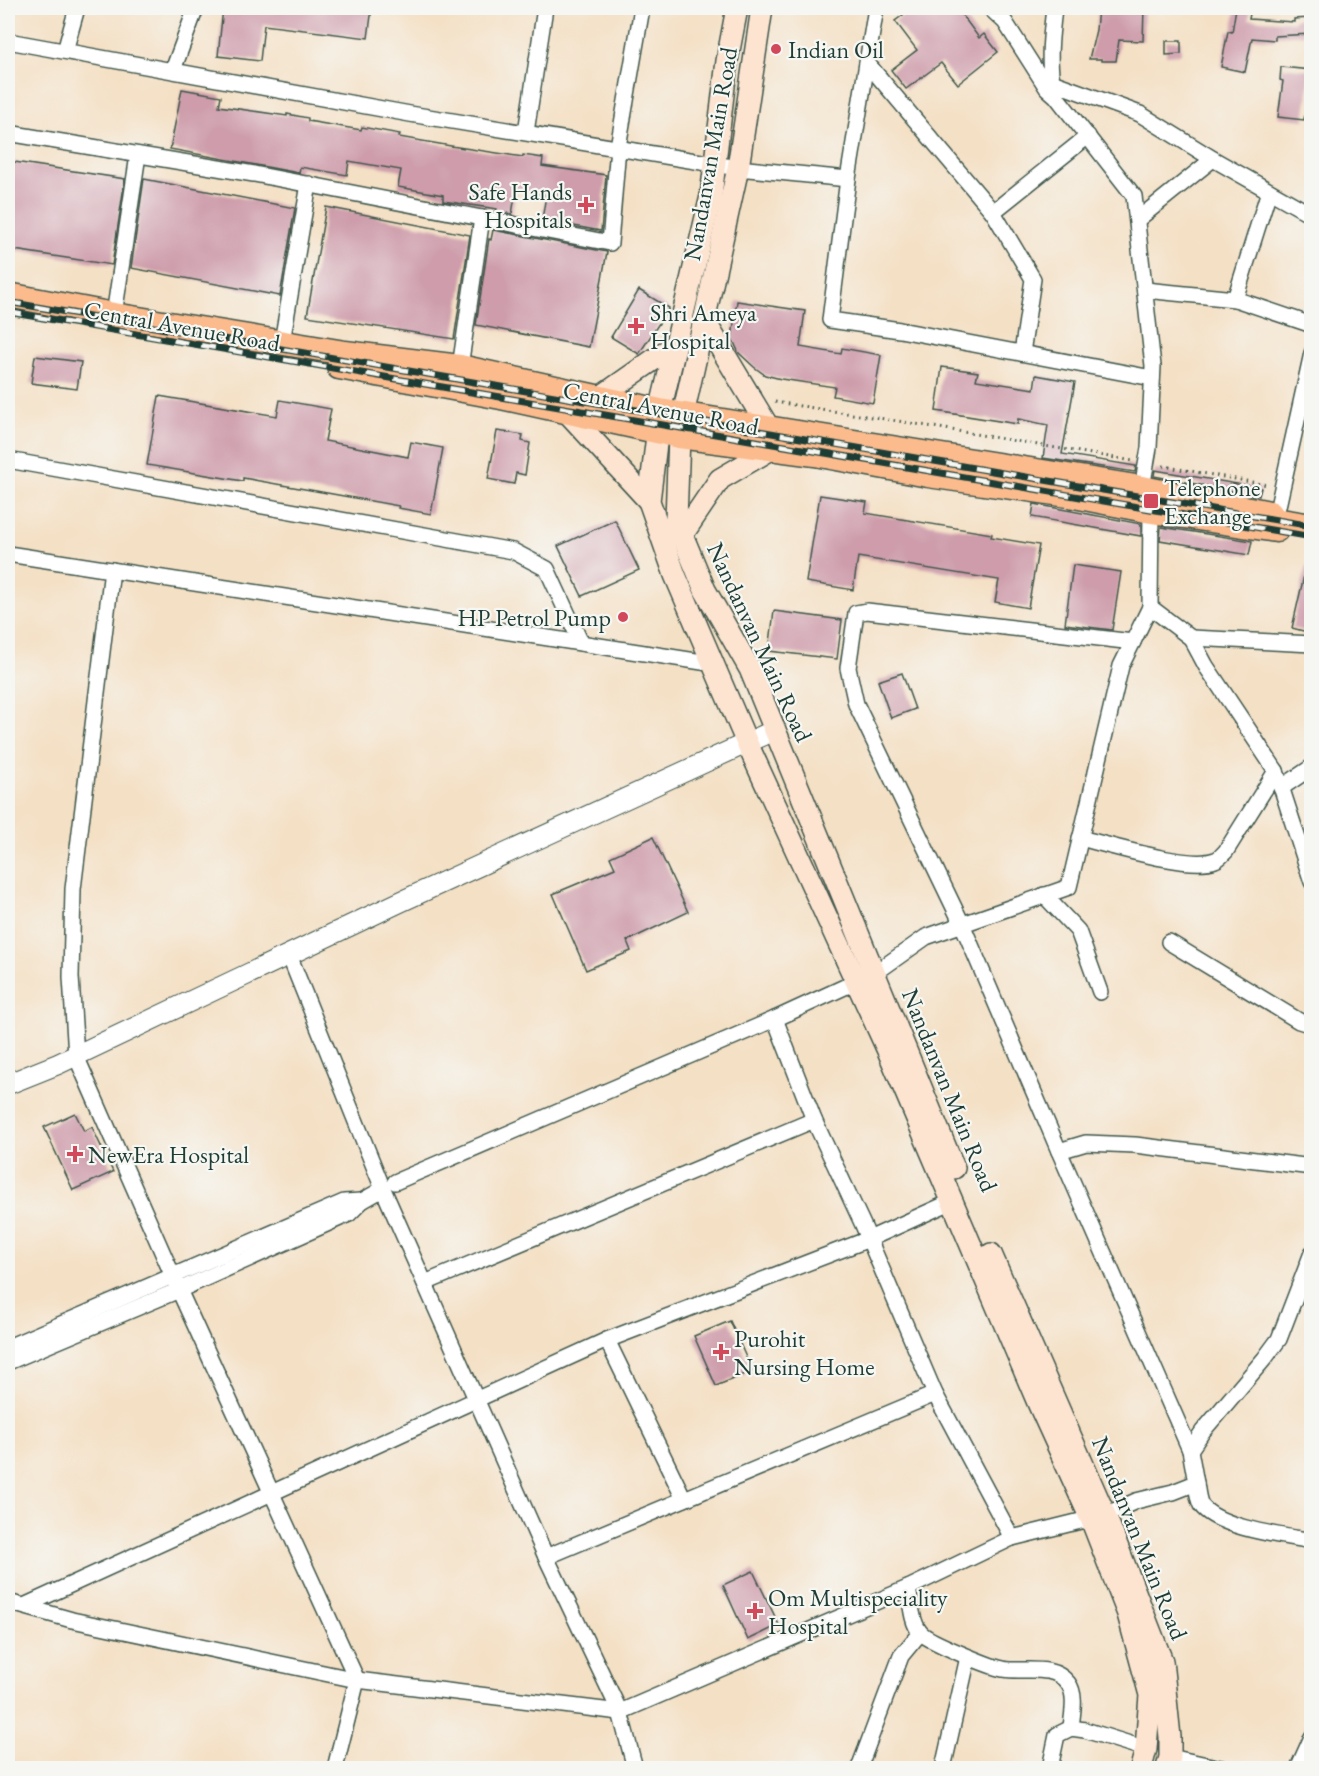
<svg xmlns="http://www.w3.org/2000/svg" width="1319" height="1776" viewBox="0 0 1319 1776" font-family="'EB Garamond',serif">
  <rect width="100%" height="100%" fill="#f6f6f2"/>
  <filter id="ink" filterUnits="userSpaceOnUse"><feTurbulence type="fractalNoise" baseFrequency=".0167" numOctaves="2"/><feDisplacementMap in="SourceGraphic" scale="12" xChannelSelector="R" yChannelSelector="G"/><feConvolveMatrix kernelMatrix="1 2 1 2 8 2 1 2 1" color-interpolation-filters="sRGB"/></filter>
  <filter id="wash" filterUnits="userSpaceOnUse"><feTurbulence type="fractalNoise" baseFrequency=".008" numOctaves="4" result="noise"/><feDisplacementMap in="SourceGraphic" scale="24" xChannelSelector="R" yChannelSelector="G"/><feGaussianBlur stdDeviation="1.35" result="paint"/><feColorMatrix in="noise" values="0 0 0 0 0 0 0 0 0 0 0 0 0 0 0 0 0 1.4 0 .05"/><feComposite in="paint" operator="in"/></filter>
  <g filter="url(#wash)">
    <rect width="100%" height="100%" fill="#f4e0c5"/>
    <g id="blocks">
      <g fill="#ce9cab">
        <polygon points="223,8 372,8 368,38 264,25 260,61 218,56"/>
        <polygon points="897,8 957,8 979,38 984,34 998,52 958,84 941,63 906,89 891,70 917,50 895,21 903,15"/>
        <polygon points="1098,8 1144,8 1143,41 1119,40 1116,61 1101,61 1101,59 1089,59 1096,30"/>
        <polygon points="1236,8 1251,8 1249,19 1294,22 1294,19 1311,18 1311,34 1275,36 1275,40 1252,38 1245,72 1221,67 1228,31 1232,32"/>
        <polygon points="1166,41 1181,41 1181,54 1166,55"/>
        <polygon points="1281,67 1311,70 1304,120 1278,117 1283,81 1280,80"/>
        <polygon points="182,89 221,96 219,106 287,116 287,114 308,118 308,121 361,130 362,127 400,134 399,137 451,146 523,157 523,155 543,158 542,166 606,175 601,231 542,220 546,195 516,190 512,214 497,211 497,209 443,201 443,195 398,187 401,170 349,161 347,175 300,167 299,173 170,149"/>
        <polygon points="8,161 125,179 112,265 8,249"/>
        <polygon points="144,179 295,208 280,296 131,268"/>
        <polygon points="326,207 470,235 454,339 307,316"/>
        <polygon points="493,230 607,252 589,347 476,325 489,239 491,240"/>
        <polygon points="639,290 669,308 639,354 611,337"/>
        <polygon points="737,301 805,311 800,347 841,354 842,348 881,355 873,403 833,396 835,387 781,379 765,375 754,367 739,353 732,338"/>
        <polygon points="35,356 81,362 77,389 31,383"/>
        <polygon points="942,367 978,372 976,380 1034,389 1036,375 1075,382 1062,454 1136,466 1135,472 1043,458 1048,425 1018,419 1018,424 936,411"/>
        <polygon points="159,396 277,416 280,400 331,409 325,441 408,457 411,442 443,448 431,514 398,508 399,506 316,491 243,478 243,481 147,465"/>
        <polygon points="497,431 523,435 522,441 530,443 525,475 516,473 514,484 488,479"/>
        <polygon points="1155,470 1261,488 1259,496 1154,476"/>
        <polygon points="820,495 867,502 865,513 992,534 991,537 1039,545 1028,608 995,602 999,580 858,557 853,590 806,582"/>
        <polygon points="1034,504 1141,524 1141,536 1032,517"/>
        <polygon points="615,520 639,570 582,596 558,546"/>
        <polygon points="1161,527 1252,541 1249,555 1160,540"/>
        <polygon points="1073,565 1121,572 1112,630 1065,624"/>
        <polygon points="1306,567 1311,568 1311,633 1292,628"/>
        <polygon points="774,611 842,620 837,659 769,651"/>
        <polygon points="902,673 915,709 891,718 878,681"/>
        <polygon points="653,837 688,912 627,941 631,951 586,970 553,894 615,868 610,857"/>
        <polygon points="75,1113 84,1131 92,1127 113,1172 73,1190 44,1127"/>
        <polygon points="730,1321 752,1371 716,1386 694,1336"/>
        <polygon points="753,1571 779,1625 748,1640 723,1585"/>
      </g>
    </g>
  </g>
  <g filter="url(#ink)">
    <use href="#blocks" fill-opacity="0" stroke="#3f554a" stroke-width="1.5"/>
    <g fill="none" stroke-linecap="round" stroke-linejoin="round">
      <g stroke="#3f554a" stroke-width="18">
        <g id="minor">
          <polyline points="876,8 848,179 830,320 900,330 1152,378"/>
          <polyline points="990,8 1005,22 1047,88 1056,96 1134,196 1153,366 1149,448 1142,488 1151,511 1150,607"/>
          <path d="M1054 8C1051 36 1047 63 1054 91"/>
          <polyline points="8,41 410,114 738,168 848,179"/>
          <polyline points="65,51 77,8"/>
          <polyline points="867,63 993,212 1033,279 1022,353"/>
          <polyline points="173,70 196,8"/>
          <polyline points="1052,82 1140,114 1213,159 1137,220"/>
          <polyline points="526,132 545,8"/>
          <polyline points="8,133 254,174 610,243 618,147 642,8"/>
          <polyline points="1213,159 1312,215"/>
          <polyline points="1269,191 1235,299 1312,325"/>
          <polyline points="993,212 1088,136"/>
          <polyline points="1145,290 1235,299"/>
          <polyline points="114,315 138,155"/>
          <polyline points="282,342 309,184"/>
          <polyline points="460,367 482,218"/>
          <polyline points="8,460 513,551 547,569 581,643"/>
          <polyline points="1275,520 1312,353"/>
          <polyline points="8,554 715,664"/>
          <polyline points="112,570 73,889 71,977 76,1056 179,1290 357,1680 335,1768"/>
          <polyline points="1191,638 1312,644"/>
          <polyline points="1281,788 1312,767"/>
          <path d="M1080 838C1109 845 1189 870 1215 860 1219 859 1223 854 1226 851L1276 771"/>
          <polyline points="1044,895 1078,931 1100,992"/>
          <polyline points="1169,942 1299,1021 1312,1025"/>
          <polyline points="289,955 383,1189 546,1557 620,1712 635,1768"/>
          <polyline points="775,1019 814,1120 863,1225 935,1394 1012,1538"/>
          <polyline points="1059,1151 962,924 856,704 848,668 856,613 867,611 1133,642"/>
          <polyline points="395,1182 775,1019 875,973 926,937 1069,887 1121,666 1150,607 1191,638 1206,666 1276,771 1312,882"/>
          <polyline points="425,1283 814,1120"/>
          <polyline points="607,1340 684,1499"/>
          <polyline points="8,1347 344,1202 362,1201"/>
          <polyline points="8,1362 179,1290 349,1214 362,1201 383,1189"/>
          <polyline points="1190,1450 1059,1151 1086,1143 1135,1145 1312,1167"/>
          <polyline points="1196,1483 1190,1450 1203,1431 1265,1358 1279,1339 1312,1253"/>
          <polyline points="546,1557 935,1394"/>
          <path d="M908 1588C911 1602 911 1622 920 1632 927 1641 991 1667 1003 1669 1023 1673 1053 1663 1068 1683 1077 1695 1072 1715 1071 1728"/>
          <path d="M8 1602 72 1620 357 1680 620 1712 908 1588 1012 1538 1105 1515 1136 1501 1173 1492 1196 1483C1197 1489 1198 1500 1201 1505 1217 1528 1285 1536 1312 1541"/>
          <polyline points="24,1606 607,1340 869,1239 953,1201"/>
          <polyline points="1170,1757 1221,1768"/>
          <polyline points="859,1768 901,1656 920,1633"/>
          <polyline points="943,1768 968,1657"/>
          <polyline points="1050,1768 1057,1735 1071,1728 1085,1730 1146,1749"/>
          <polyline points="1298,1768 1312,1737"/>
        </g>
      </g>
      <g stroke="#3f554a" stroke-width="22">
        <polyline id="tertiary" points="8,1084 58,1064 400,902 775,730"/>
      </g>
      <g stroke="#3f554a" stroke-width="24">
        <g id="secondary">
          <polyline points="737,8 727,61 711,196 660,411 649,501 675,575 747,743 889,1053 1039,1405 1091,1519 1128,1614 1150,1695 1146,1749 1141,1768"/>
          <polyline points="762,8 738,168 683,415 679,436 676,520 705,590 750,669 954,1168"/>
          <polyline points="704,320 770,430"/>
          <polyline points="599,398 676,344"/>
          <polyline points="567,412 649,501"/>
          <polyline points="682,535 720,479 773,448"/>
          <polyline points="991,1254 1105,1515 1162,1661 1170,1737 1170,1757 1167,1768"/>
        </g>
      </g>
      <g stroke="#3f554a" stroke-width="27">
        <g id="primary">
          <polyline points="8,295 114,315 345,353 460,367 660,411 1142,488 1270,513 1275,520 1312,526"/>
          <polyline points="339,367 501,397 679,436 815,454 928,475 1069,495 1151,511 1276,530"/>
        </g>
      </g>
      <g stroke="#3f554a" stroke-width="3" stroke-dasharray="1.5 4.5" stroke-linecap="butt">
        <polyline points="775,402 904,422 1133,461"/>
        <polyline points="1163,466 1268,485"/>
      </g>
      <use href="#minor" stroke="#fff" stroke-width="15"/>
      <use href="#tertiary" stroke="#fff" stroke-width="20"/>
      <use href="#secondary" stroke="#fde4d1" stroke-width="21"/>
      <use href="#primary" stroke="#fbbb8d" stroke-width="24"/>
      <g stroke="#1f3d34" stroke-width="7">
        <g id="rail">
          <polyline points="8,302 1312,526"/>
          <polyline points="8,312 1312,537"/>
        </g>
      </g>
      <use href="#rail" stroke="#f6f6f2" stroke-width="4.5" stroke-dasharray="14" stroke-linecap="butt"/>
    </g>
  </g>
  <g fill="#d1495b" stroke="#f6f6f2" stroke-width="2">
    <circle cx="776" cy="49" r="6"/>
    <path d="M583 196h6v6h6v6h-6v6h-6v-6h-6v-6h6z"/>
    <path d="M633 317h6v6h6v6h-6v6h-6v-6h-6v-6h6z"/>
    <rect x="1143" y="493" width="16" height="16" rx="3"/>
    <circle cx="623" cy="617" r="6"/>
    <path d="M72 1145h6v6h6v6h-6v6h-6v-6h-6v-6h6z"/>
    <path d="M718 1343h6v6h6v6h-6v6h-6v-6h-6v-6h6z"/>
    <path d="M752 1602h6v6h6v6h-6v6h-6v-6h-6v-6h6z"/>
  </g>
  <g text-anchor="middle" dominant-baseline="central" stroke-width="4.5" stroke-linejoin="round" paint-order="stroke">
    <g font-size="24" fill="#1f3d34" stroke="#f6f6f2" text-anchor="start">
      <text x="788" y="49">Indian Oil</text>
      <text x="572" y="191" text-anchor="end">Safe Hands<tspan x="572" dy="28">Hospitals</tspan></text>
      <text x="650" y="312">Shri Ameya<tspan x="650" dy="28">Hospital</tspan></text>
      <text x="1164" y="487">Telephone<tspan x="1164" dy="28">Exchange</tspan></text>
      <text x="611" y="617" text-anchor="end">HP Petrol Pump</text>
      <text x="88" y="1154">NewEra Hospital</text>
      <text x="734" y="1338">Purohit<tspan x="734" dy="28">Nursing Home</tspan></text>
      <text x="768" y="1597">Om Multispeciality<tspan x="768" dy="28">Hospital</tspan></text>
    </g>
    <g font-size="24" fill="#1f3d34" stroke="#f6f6f2">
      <text transform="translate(710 154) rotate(-80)">Nandanvan Main Road</text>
      <text transform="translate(182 326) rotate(10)">Central Avenue Road</text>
      <text transform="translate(661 408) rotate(11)">Central Avenue Road</text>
      <text transform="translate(760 642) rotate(65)">Nandanvan Main Road</text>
      <text transform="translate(950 1090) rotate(68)">Nandanvan Main Road</text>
      <text transform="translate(1140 1538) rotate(68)">Nandanvan Main Road</text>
    </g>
  </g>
  <rect width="1319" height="1776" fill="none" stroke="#f6f6f2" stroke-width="30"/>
</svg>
